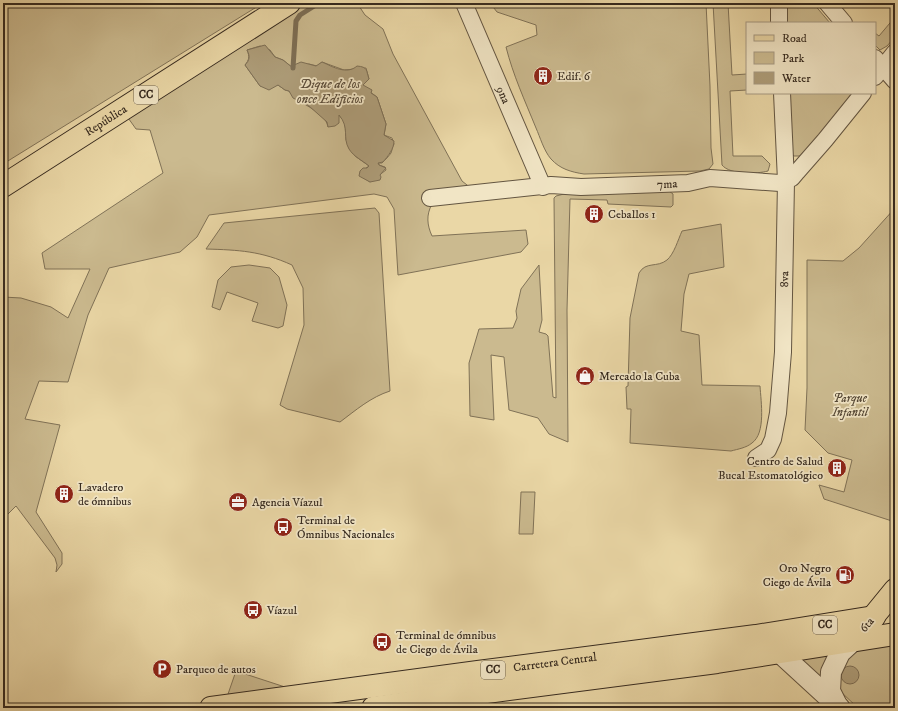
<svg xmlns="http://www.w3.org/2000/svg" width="898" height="711" viewBox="0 0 898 711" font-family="'IM FELL DW Pica',serif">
  <rect width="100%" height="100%" fill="#ead7a6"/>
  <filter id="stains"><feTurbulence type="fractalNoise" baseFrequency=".005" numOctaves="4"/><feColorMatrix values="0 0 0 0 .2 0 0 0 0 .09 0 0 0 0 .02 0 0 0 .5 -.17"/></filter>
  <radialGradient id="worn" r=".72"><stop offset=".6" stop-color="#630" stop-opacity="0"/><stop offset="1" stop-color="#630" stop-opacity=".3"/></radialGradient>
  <g fill="#cbba8f" stroke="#807257" fill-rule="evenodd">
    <polygon points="3,3 263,3 3,164"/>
    <path d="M304 3H357L365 15 383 29 393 54 462 181 472 189 432 204C426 215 427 225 432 236L526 230 528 244 521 252 398 275 394 209 387 197 374 194 209 215 197 237 180 252 109 268 88 315 68 382 39 381 25 419 60 425 36 512 62 553V564L56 572 57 565 55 558 16 506 3 519V297L21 298 51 307 68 318 90 269H45L42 253 163 173 150 130 136 129 126 115ZM260 46 270 50 275 57 283 60 293 68 309 64 317 66 322 62 344 70 366 68 369 79 362 86 377 97 386 124 384 135 392 138 394 144C392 147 392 151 391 153 389 156 385 160 382 163H378L379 165 385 167 386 170 370 182 364 178 366 168 369 166 355 156 346 140 345 122 339 115 328 127C325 110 298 105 289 91L285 90 278 85 260 86 245 65C249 60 250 57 247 50Z"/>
    <path d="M490 3H706L710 86 711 148 713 164 709 169 700 171 584 174C571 172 560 169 551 159 544 151 540 137 536 128 525 101 513 75 506 47L537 35 536 25 497 12Z"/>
    <path d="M713 3H728L732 75 747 74V90L730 91 733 156H762L770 164 768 171C757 174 730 175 722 165Z"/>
    <polygon points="784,3 813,3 830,23 785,23"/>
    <polygon points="895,17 895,37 887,46 880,50 875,45 875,33 879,36"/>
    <polygon points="787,93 856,93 800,156 794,156 790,152"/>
    <polygon points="669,191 673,194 673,205 671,207 608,204 607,200 570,199 567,310 568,442 549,434 538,418 509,410 504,357 491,355 494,420 470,416 469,363 479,329 513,328 517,318 516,311 521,289 539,265 542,320 539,332 546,334 548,336 553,397 556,398 554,198 556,196 564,194"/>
    <path d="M375 208 379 213 390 391C371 397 356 410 340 422L287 409 280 405 304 325 303 288 292 265C261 251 239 250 206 249L224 223Z"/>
    <polygon points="895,208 895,522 824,499 819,485 844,492 852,460 828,453 805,430 807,388 807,260 843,261 859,248"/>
    <path d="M721 224 724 267 689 274 684 294 681 331 699 335 702 385 760 386C761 402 766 433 752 443 746 448 738 449 731 451L630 443 631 409H627L626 387 628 386 630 318 639 273C646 261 657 268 667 260 674 254 678 240 682 231Z"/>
    <polygon points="249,265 270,268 279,277 287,305 283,326 278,328 252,321 258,303 227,292 220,310 212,307 218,280 231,267"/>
    <polygon points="521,492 535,492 533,534 519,534"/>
    <polygon points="895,641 895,708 858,708 840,691 837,684 844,657 855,646"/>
    <polygon points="835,650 823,679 796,655"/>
    <polygon points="236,671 285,687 227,697"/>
  </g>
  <g fill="#ad9c78" stroke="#7d6e54">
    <path d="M265 45 275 57 283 60 293 68 294 65 301 62 316 66 322 62C333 67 347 75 357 66 368 67 366 70 369 79L363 85 372 90 371 93 377 97 386 124 384 135 394 141C394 149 388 156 383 162L378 163 379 165 386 168 380 175 381 177 380 180 370 182 359 176 360 171 363 168H367L369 166C362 160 354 157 349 149 342 137 350 128 339 115V123L335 126 328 127 327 122 309 106 293 98 289 91 285 90 278 85 269 90 260 86 245 65C250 60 250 56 247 50Z"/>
    <circle cx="850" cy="675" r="9"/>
  </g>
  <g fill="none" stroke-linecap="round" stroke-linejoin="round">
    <polyline stroke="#7d6e54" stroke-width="5" points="293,68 296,21 300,15 319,3"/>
    <g stroke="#635541" stroke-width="18">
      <g id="minor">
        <path id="s1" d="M464 3 543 187"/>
        <polyline points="779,3 779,23"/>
        <polyline points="827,3 844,23"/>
        <polyline points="875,58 895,81"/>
        <polyline points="875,77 895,52"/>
        <path id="s2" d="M430 198 551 185 581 187 688 183 710 178 780 183 792 178 797 172 825 140 863 93"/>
        <path id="s3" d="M756 458 768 450 773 439 778 413 783 352 786 181 782 93"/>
      </g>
    </g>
    <g stroke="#635541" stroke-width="22">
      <g id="tertiary">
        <polyline points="780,653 840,708"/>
        <polyline points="837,705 830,691 831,672 840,653 853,641"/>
      </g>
    </g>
    <g stroke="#362a1f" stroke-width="24">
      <g id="primary">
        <path id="s4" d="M3 186 289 3"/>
        <polyline points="864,628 895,590"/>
        <path id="s5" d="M211 708 478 672 756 636 874 617"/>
        <polyline points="373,708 479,693 717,662 895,634"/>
      </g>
    </g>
    <use href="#minor" stroke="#f1e5c5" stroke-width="16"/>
    <use href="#tertiary" stroke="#f1e5c5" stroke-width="20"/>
    <use href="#primary" stroke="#ead7a6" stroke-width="22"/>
  </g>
  <defs>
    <g id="building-disc" transform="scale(1)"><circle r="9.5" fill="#8f2418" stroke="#f1e5c5"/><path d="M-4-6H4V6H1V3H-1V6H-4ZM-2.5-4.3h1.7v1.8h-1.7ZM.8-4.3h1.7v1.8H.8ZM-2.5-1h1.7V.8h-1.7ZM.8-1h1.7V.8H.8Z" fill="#fff"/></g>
    <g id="shop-disc" transform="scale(1)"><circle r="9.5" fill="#8f2418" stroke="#f1e5c5"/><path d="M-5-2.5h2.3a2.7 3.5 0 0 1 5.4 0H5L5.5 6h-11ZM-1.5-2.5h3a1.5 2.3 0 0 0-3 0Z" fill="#fff"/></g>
    <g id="office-disc" transform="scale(1)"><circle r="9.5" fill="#8f2418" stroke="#f1e5c5"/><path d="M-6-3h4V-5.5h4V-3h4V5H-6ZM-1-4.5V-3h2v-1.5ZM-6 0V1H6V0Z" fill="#fff"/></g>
    <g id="bus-disc" transform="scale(1)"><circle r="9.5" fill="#8f2418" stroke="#f1e5c5"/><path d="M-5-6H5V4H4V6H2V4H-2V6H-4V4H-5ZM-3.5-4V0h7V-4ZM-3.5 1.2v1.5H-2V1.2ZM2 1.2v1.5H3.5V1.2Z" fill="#fff"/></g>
    <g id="fuel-disc" transform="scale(1)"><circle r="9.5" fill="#8f2418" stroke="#f1e5c5"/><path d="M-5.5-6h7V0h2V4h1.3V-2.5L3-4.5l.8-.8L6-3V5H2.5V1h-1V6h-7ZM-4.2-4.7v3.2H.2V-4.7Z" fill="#fff"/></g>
    <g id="parking-disc" transform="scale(1)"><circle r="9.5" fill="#8f2418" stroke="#f1e5c5"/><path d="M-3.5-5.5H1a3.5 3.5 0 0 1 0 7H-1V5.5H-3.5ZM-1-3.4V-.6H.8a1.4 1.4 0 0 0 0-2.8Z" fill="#fff"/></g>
  </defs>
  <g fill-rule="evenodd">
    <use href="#building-disc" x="543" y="76"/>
    <use href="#building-disc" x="594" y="214"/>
    <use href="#shop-disc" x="585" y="376"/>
    <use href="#building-disc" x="837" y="468"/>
    <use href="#building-disc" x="64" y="494"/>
    <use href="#office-disc" x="238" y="502"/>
    <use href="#bus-disc" x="283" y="527"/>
    <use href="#fuel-disc" x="845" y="575"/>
    <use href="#bus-disc" x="253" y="610"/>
    <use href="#bus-disc" x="382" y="642"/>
    <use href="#parking-disc" x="162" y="669"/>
  </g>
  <g text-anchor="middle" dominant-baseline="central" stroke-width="3.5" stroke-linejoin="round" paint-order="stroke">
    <g fill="#f1e5c5" stroke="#6e6251" stroke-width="1">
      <rect x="134" y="86" width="24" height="18" rx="3"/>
      <rect x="813" y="616" width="24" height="18" rx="3"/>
      <rect x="481" y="661" width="24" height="18" rx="3"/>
    </g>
    <g font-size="11" font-weight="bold" fill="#362a1f">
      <text x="146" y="95">CC</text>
      <text x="825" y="625">CC</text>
      <text x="493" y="670">CC</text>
    </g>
    <g font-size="12" fill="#362a1f" stroke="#f1e5c5" text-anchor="start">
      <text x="557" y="76">Edif. 6</text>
      <text x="608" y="214">Ceballos 1</text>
      <text x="599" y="376">Mercado la Cuba</text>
      <text x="823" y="461" text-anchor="end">Centro de Salud<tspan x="823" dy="14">Bucal Estomatológico</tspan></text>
      <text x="78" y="487">Lavadero<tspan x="78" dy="14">de ómnibus</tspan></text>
      <text x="252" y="502">Agencia Víazul</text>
      <text x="297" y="520">Terminal de<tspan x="297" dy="14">Ómnibus Nacionales</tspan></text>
      <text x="831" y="568" text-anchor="end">Oro Negro<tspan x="831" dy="14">Ciego de Ávila</tspan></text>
      <text x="267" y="610">Víazul</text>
      <text x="396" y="635">Terminal de ómnibus<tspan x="396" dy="14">de Ciego de Ávila</tspan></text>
      <text x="176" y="669">Parqueo de autos</text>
    </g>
    <g font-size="12" fill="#362a1f" stroke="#f1e5c5">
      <text stroke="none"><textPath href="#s1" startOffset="100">9na</textPath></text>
      <text stroke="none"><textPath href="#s4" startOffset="122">República</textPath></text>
      <text stroke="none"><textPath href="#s2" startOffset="238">7ma</textPath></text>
      <text stroke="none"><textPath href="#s3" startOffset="187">8va</textPath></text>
      <text transform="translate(867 625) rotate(-50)">6ta</text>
      <text stroke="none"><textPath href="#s5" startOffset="347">Carretera Central</textPath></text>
    </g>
    <g font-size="12" font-style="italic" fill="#544735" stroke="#f1e5c5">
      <text x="850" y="398">Parque<tspan x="850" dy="14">Infantil</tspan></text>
    </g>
    <g font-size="13" font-style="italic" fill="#5a4c3a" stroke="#f1e5c5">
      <text x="330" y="84">Dique de los<tspan x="330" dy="15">once Edificios</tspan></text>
    </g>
  </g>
  <rect width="898" height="711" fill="none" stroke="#ead7a6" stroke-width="16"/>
  <rect x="4" y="4" width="890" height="703" fill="none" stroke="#362a1f" stroke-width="2"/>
  <rect x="8" y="8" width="882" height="695" fill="none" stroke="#362a1f"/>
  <rect x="746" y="22" width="130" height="72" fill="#f1e5c5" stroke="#a69a83"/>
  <rect x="754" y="35" width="20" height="6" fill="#ead7a6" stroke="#a69a83"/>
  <text x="782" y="42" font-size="12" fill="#362a1f">Road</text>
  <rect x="754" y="52" width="20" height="12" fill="#cbba8f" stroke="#a69a83"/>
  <text x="782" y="62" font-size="12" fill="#362a1f">Park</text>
  <rect x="754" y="72" width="20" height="12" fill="#ad9c78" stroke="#a69a83"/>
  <text x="782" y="82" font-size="12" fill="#362a1f">Water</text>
  <rect width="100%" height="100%" filter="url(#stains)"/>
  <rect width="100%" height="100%" fill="url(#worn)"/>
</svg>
